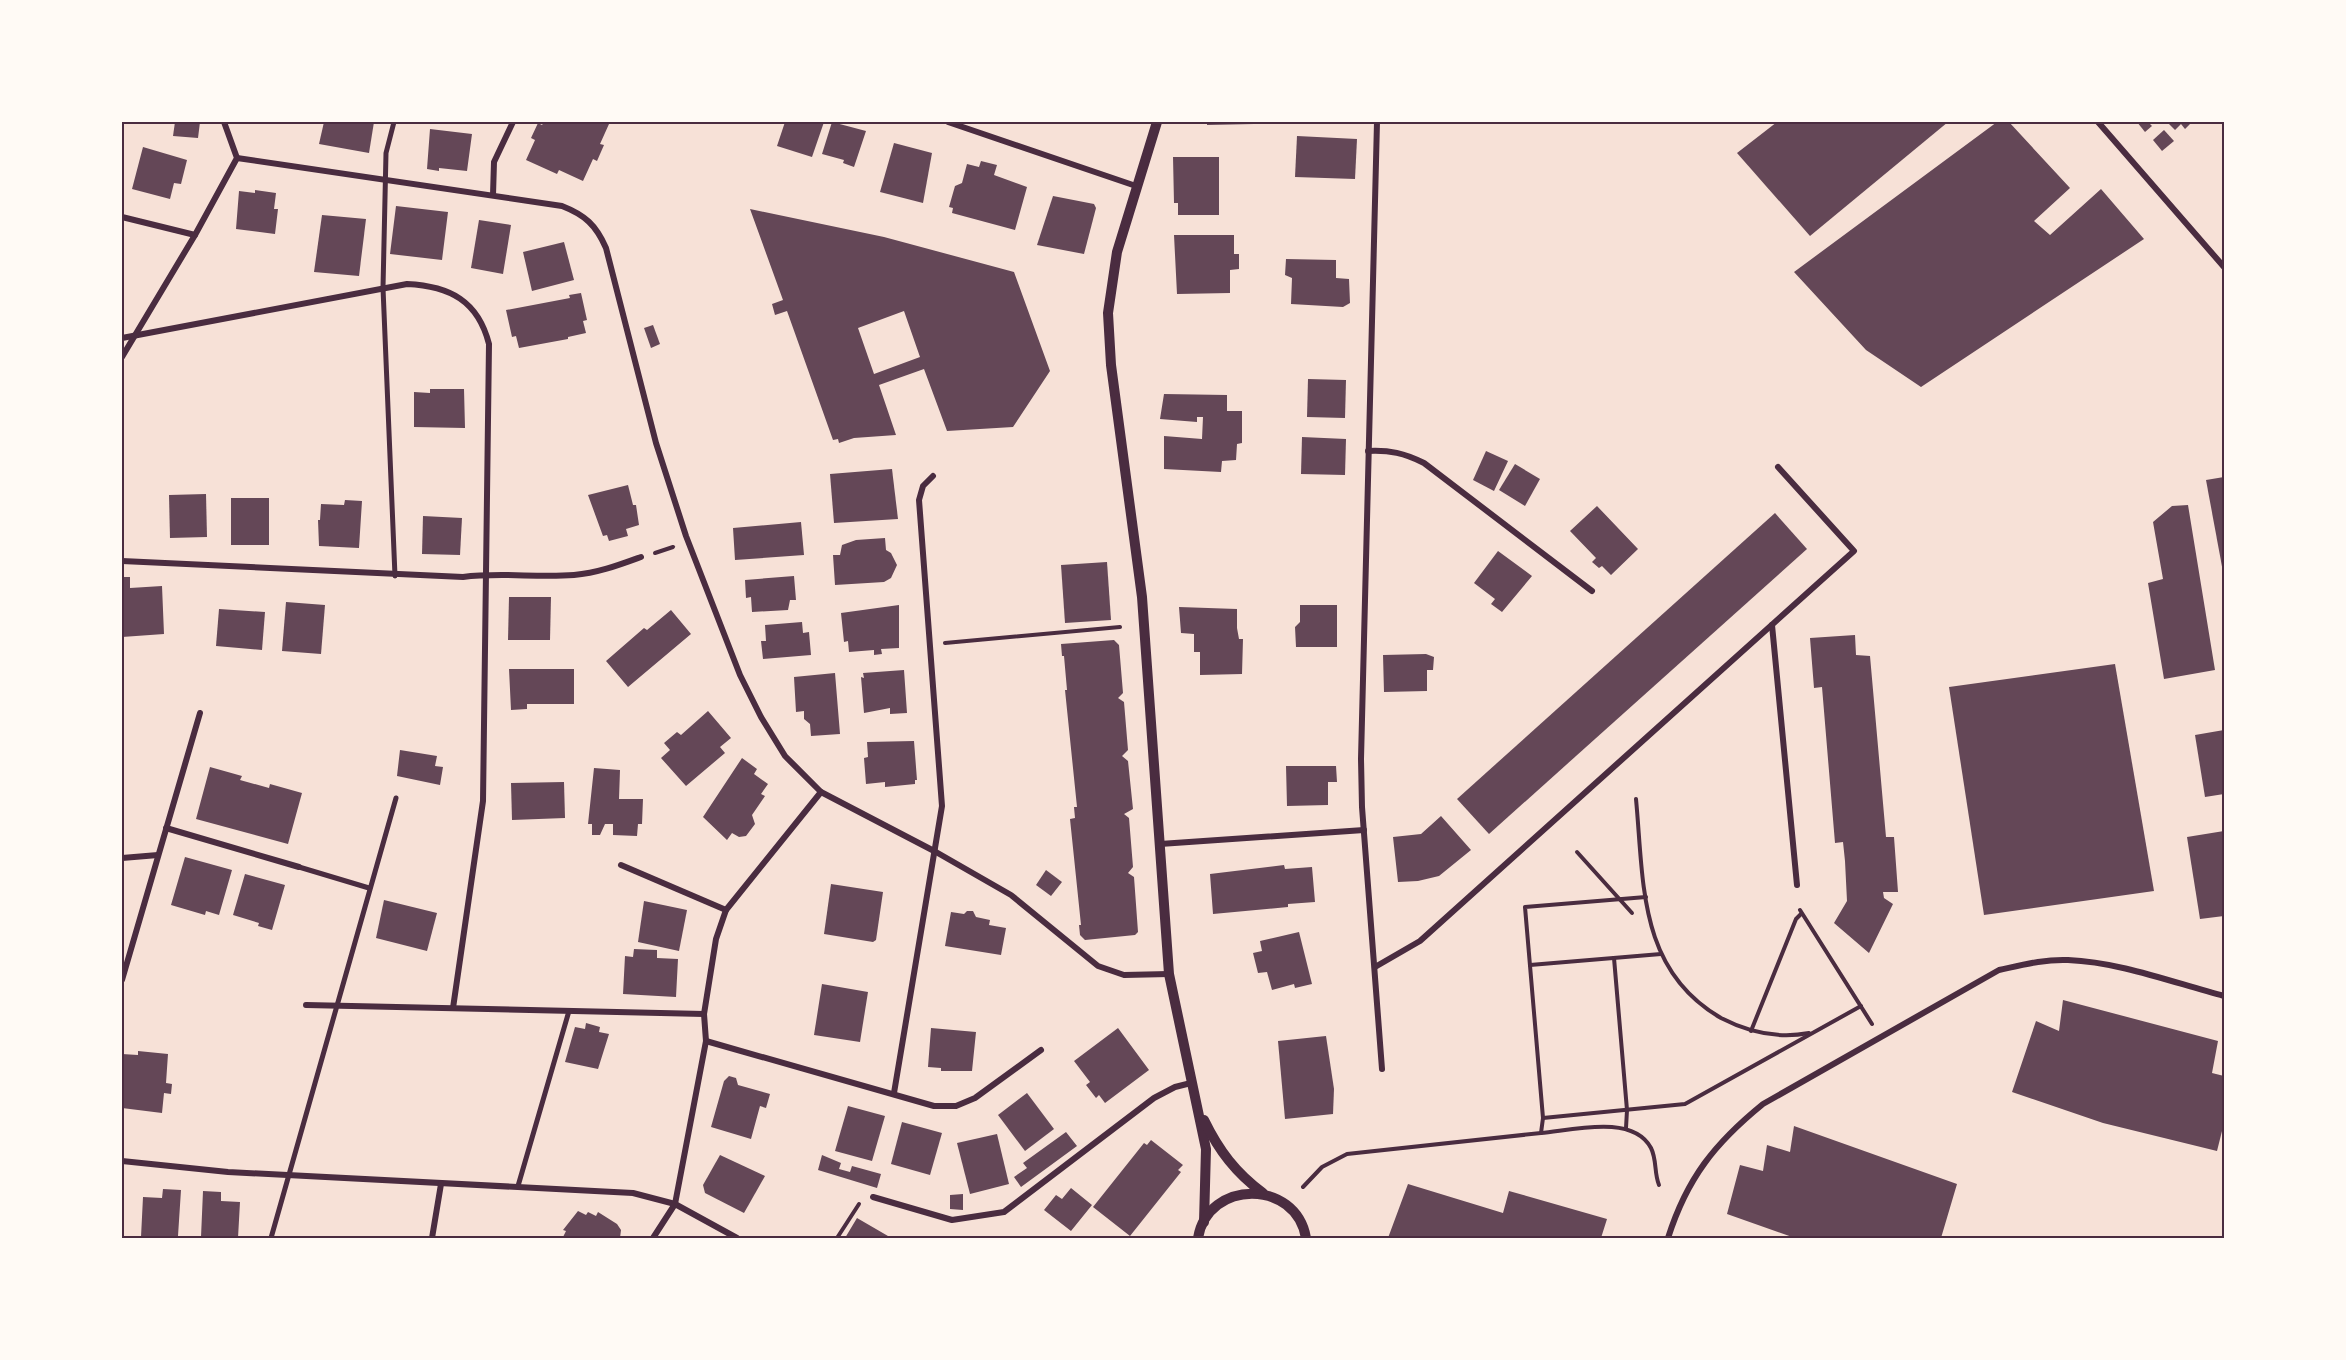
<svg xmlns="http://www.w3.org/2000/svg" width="2346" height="1360" viewBox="0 0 2346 1360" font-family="Quicksand,sans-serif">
  <rect width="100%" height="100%" fill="#f7e1d7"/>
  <g fill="#644757" fill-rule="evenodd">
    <polygon points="175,122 200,122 198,138 173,136"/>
    <polygon points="324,122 374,122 369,153 319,144"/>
    <polygon points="544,122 603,122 609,124 600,144 604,145 597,161 593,159 583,181 559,170 557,174 526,160 535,140 531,138 538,123 542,125"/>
    <polygon points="785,122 824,122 812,157 777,146"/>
    <polygon points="832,122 866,131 854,167 843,163 844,160 822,154"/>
    <polygon points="1207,122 1254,122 1254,124 1207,125"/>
    <polygon points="1777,122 1948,122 1810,236 1737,153"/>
    <polygon points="1997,122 2009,122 2070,188 2034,221 2050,235 2101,189 2144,239 1921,387 1866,350 1794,272"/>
    <polygon points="2137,122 2148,122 2152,126 2145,132"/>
    <polygon points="2167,122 2187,122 2190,124 2185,129 2181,124 2175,130"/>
    <polygon points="430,129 472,134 467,171 439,168 439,171 427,169"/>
    <polygon points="2164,130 2174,141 2162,151 2153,140"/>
    <polygon points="1297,136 1357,139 1355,179 1295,177"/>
    <polygon points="894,143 932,153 923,203 880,192"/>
    <polygon points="143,147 187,160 181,184 174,183 170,199 132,189"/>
    <polygon points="1173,157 1219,157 1219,215 1178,215 1178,203 1174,203"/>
    <polygon points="981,161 997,165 994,175 1027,187 1015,230 952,213 953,208 949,207 955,186 962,183 967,164 979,167"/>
    <polygon points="255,190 276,193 274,209 278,209 275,234 236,229 239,191 255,193"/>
    <polygon points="1053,196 1094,204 1096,208 1084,254 1037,245"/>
    <polygon points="396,206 448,212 442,260 390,254"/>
    <path d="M750 209 884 237 1014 272 1050 371 1013 427 947 431 924 369 879 385 896 435 854 438 839 443 838 439 833 440 787 311 775 315 772 304 783 300ZM904 311 920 357 874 374 858 328Z"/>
    <polygon points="322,215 366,219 359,276 314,272"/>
    <polygon points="479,220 511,225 503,274 471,268"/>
    <polygon points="1174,235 1234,235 1234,254 1239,254 1239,269 1230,270 1230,293 1177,294"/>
    <polygon points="564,242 574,280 532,291 523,252"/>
    <polygon points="1286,259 1336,260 1336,278 1349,279 1350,303 1343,307 1291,304 1292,278 1285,275"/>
    <polygon points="581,293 587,320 583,321 586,333 568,337 568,339 519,348 516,336 512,337 506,310 570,298 569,295"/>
    <polygon points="653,325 660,344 651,348 644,328"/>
    <polygon points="1308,379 1346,380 1345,418 1307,417"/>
    <polygon points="430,389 464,389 465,428 414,427 414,392 430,393"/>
    <polygon points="1164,394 1227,395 1227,411 1242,411 1242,443 1237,444 1236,460 1222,461 1221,472 1164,469 1164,436 1202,439 1203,417 1197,417 1197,422 1160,419"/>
    <polygon points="1302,437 1346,439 1345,475 1301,474"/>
    <polygon points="1486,451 1508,461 1494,491 1473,480"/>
    <polygon points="1515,464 1540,479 1525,506 1499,490"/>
    <polygon points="892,469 898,519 834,523 830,474"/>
    <polygon points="2224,477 2224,572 2223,572 2206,480"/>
    <polygon points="628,485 633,505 636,505 639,525 626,529 628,536 609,541 607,535 603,536 588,495"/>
    <polygon points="206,494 207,537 170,538 169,495"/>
    <rect x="231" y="498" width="38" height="47"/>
    <polygon points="345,500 362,501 359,548 319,546 318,520 320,520 321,504 344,505"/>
    <polygon points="2188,505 2215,670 2164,679 2148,583 2163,579 2153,522 2172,506"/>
    <polygon points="1597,506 1638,549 1611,575 1602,566 1599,568 1592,562 1596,558 1570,531"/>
    <polygon points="1775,513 1807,549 1489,834 1457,799"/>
    <polygon points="423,516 462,518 460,555 422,554"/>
    <polygon points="801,522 804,555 735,560 733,528"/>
    <polygon points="885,538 886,550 891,553 897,565 891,578 884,582 835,585 833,555 840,555 842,545 856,540"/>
    <polygon points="1498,551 1532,576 1502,612 1491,604 1495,599 1474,583"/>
    <polygon points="1107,562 1111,620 1065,623 1061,565"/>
    <polygon points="794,576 796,600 790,600 788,610 752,612 751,597 746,598 745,580"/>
    <polygon points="122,577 130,577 130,588 162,586 164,634 122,637"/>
    <polygon points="509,597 551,597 550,640 508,640"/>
    <polygon points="286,602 325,605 321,654 282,651"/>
    <polygon points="899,605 899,648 881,649 882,654 874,655 874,650 849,652 848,641 844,642 841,613"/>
    <polygon points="1300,605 1337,605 1337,647 1296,647 1295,627 1300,622"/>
    <polygon points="1179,607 1237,609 1237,628 1239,639 1243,639 1242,674 1200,675 1200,652 1194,652 1194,634 1181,633"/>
    <polygon points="219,609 265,612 262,650 216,646"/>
    <polygon points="671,610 691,634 628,687 606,661 644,628 647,630"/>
    <polygon points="802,622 803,633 809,632 811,655 763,659 761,641 766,641 765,625"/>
    <polygon points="1855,635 1856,655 1870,656 1886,837 1894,837 1898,892 1883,892 1884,898 1893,904 1869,953 1834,923 1847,901 1845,861 1843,842 1835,843 1822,687 1814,688 1810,638"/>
    <polygon points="1114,640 1119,645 1123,693 1118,698 1124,702 1128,750 1122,756 1128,761 1133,809 1124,814 1129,818 1133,867 1128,873 1134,877 1138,932 1135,935 1085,940 1080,935 1079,925 1081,925 1070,819 1075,818 1074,807 1077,807 1065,690 1067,690 1064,656 1062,656 1061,644"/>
    <polygon points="1426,654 1434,657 1433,670 1427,670 1427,691 1384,692 1383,655"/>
    <polygon points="2115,664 2154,891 1984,915 1949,687"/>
    <polygon points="509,669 574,669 574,704 527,704 527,709 511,710"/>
    <polygon points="904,670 907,713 890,714 890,708 864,713 861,677 864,678 863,673"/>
    <polygon points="835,673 840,734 811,736 810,724 804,719 804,711 796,712 794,677"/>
    <polygon points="708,711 731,738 720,747 725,753 686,786 661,758 670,750 664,743 677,732 681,735"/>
    <polygon points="2224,730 2224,794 2205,797 2195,735"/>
    <polygon points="914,741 917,780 915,780 915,784 885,787 885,782 866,784 864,758 868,757 867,742"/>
    <polygon points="400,750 437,756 435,766 443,767 440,785 397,776"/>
    <polygon points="742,758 757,769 754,774 768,784 761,794 765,796 752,815 755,824 746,836 739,837 732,833 727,840 703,817"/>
    <polygon points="1286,766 1336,766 1337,782 1328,782 1328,805 1287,806"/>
    <polygon points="210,767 242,776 240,780 269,788 270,784 302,793 288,844 196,819"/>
    <polygon points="594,768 620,770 619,799 643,799 642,824 638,824 637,836 613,835 613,824 605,824 600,835 592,835 592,824 588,824"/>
    <polygon points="564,782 565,818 512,820 511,783"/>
    <polygon points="1441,816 1471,850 1439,876 1418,881 1398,882 1393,837 1421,834"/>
    <polygon points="2224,831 2224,916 2200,919 2187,837"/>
    <polygon points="185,857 232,870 219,915 206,911 205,915 171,905"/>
    <polygon points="1284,865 1285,869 1312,867 1315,902 1288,904 1288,907 1213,914 1210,874"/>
    <polygon points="1046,870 1062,882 1051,896 1036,885"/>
    <polygon points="245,874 285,885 272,930 258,926 259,923 233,915"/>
    <polygon points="831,884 883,892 876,940 873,942 824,934"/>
    <polygon points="384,900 437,913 427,951 376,938"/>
    <polygon points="644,901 687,910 679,951 638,942"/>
    <polygon points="967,911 973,911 976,917 990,920 989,925 1006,928 1001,955 945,946 951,912 964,914"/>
    <polygon points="1299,932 1312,984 1295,988 1294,984 1272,990 1267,972 1258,973 1253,953 1262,951 1260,941"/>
    <polygon points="634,949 657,950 657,958 678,959 676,997 623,994 625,956 633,957"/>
    <polygon points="822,984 868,992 860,1042 814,1035"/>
    <polygon points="2063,1000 2218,1041 2212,1073 2224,1076 2224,1123 2217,1151 2103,1123 2012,1092 2036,1021 2059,1031"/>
    <polygon points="586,1023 600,1027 599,1032 609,1034 598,1069 565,1062 575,1027 585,1029"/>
    <polygon points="931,1028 976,1032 972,1071 941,1071 941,1068 928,1067"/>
    <polygon points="1118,1028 1149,1070 1105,1103 1099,1095 1096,1098 1086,1085 1090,1082 1074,1061"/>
    <polygon points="1326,1036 1334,1089 1333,1114 1285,1119 1278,1041"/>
    <polygon points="138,1051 168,1054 166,1083 172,1084 171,1094 164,1093 162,1113 122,1108 122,1054 138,1055"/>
    <polygon points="729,1076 736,1078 738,1085 770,1094 766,1108 760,1106 751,1139 711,1127 724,1081"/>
    <polygon points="1027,1093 1054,1129 1025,1151 998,1115"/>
    <polygon points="848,1106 885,1116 872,1161 835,1151"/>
    <polygon points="902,1122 942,1133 930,1175 891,1164"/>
    <polygon points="1794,1126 1957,1184 1941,1238 1795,1238 1727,1214 1740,1165 1763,1171 1767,1145 1790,1152"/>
    <polygon points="1066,1132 1077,1146 1021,1187 1014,1177 1027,1168 1023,1163"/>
    <polygon points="997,1134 1009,1184 970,1194 957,1143"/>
    <polygon points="1151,1140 1183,1165 1178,1170 1181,1172 1130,1236 1093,1207 1144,1143 1147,1145"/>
    <polygon points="720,1155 765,1176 744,1213 705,1193 703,1185"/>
    <polygon points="822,1155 841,1163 839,1169 850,1172 852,1166 881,1174 877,1188 818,1170"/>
    <polygon points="1408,1184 1503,1213 1509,1191 1607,1219 1601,1238 1388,1238"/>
    <polygon points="1071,1188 1092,1205 1071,1231 1044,1210 1056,1195 1062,1199"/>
    <polygon points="163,1189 181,1190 178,1236 141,1237 143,1197 162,1198"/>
    <polygon points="203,1191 221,1192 221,1201 240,1202 238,1238 201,1237"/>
    <polygon points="963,1194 963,1210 950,1209 950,1195"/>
    <polygon points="578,1211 586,1215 588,1212 596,1216 598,1212 617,1224 621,1230 620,1238 563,1237 566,1231 563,1230"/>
    <polygon points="857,1218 888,1236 893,1238 845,1238"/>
  </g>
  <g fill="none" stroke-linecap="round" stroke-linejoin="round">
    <g stroke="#4a2c40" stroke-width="4">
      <polyline points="655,553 673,547"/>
      <polyline points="945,643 1120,627"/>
      <path d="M1636 799C1644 883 1638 970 1721 1018 1750 1033 1778 1039 1809 1033"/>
      <polyline points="1577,852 1632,913"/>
      <polyline points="1800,910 1872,1024"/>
      <polyline points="1614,958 1627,1110 1626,1128"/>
      <polyline points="1530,965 1661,954"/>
      <polyline points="1751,1031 1796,919 1801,914"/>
      <polyline points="1543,1118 1685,1104 1861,1006"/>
      <path d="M1541 1133C1573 1130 1633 1114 1651 1148 1657 1160 1654 1173 1659 1185"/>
      <polyline points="1303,1187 1322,1167 1347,1154 1541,1133 1543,1118 1525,907 1646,897"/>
      <polyline points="837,1238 859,1204"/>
    </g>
    <g stroke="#4a2c40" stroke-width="5">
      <polyline points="394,122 386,153 383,288 395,576"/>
      <polyline points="299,867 369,888"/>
      <polyline points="518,1186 569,1011"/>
      <polyline points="271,1238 396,798"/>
    </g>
    <g stroke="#4a2c40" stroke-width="6">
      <polyline points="948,122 1136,186"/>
      <polyline points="1377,122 1361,759 1362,807 1382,1069"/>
      <polyline points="2098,122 2224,267"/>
      <path d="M237 158 562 206C585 215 596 225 606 248L656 443 686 536 740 675 761 717 785 756 821 792 936 852 1011 895 1098 966 1124 975 1169 974"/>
      <polyline points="493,195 494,162 513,122"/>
      <polyline points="122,217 195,235"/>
      <path d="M122 338 407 284C450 286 478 301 489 344L483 801 453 1008"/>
      <polyline points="122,357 195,235 237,158 224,122"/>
      <path d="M1368 451C1390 450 1404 453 1424 463L1592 591"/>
      <path d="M122 561 463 577C500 572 537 578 574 575 598 573 619 565 641 557"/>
      <polyline points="1772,625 1797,885"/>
      <polyline points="166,828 299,867"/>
      <polyline points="1160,844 1364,830"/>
      <polyline points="122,858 158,855"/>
      <polyline points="621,865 726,910"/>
      <polyline points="1375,967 1420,941 1854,551 1778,467"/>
      <polyline points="122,980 200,713"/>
      <polyline points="306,1005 704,1014"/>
      <polyline points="706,1041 934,1106 956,1106 975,1098 1041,1050"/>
      <polyline points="894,1093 942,806 919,500 923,486 933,476"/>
      <polyline points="122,1161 228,1172 633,1193 675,1204 737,1238"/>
      <polyline points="873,1197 952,1220 1004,1212 1154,1098 1175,1087 1191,1083"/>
      <polyline points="432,1238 441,1184"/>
      <polyline points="653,1238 675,1204 706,1041 704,1014 716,939 726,910 821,792"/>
      <path d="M1668 1238C1687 1178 1715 1143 1763 1104L1999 970C2022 965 2044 959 2068 960 2120 962 2174 983 2224 996"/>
    </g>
    <g stroke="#4a2c40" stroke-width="10">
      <polyline points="1157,122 1117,252 1108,313 1111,365 1142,597 1169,974 1206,1149 1204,1222"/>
      <path d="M1204 1120C1219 1151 1236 1173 1263 1193"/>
      <path d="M1198 1238C1208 1179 1296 1179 1306 1238"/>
    </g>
  </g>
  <rect width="2346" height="1360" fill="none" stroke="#fffaf5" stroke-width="246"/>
  <rect x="123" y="123" width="2100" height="1114" fill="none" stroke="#4a2c40" stroke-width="2"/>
</svg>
